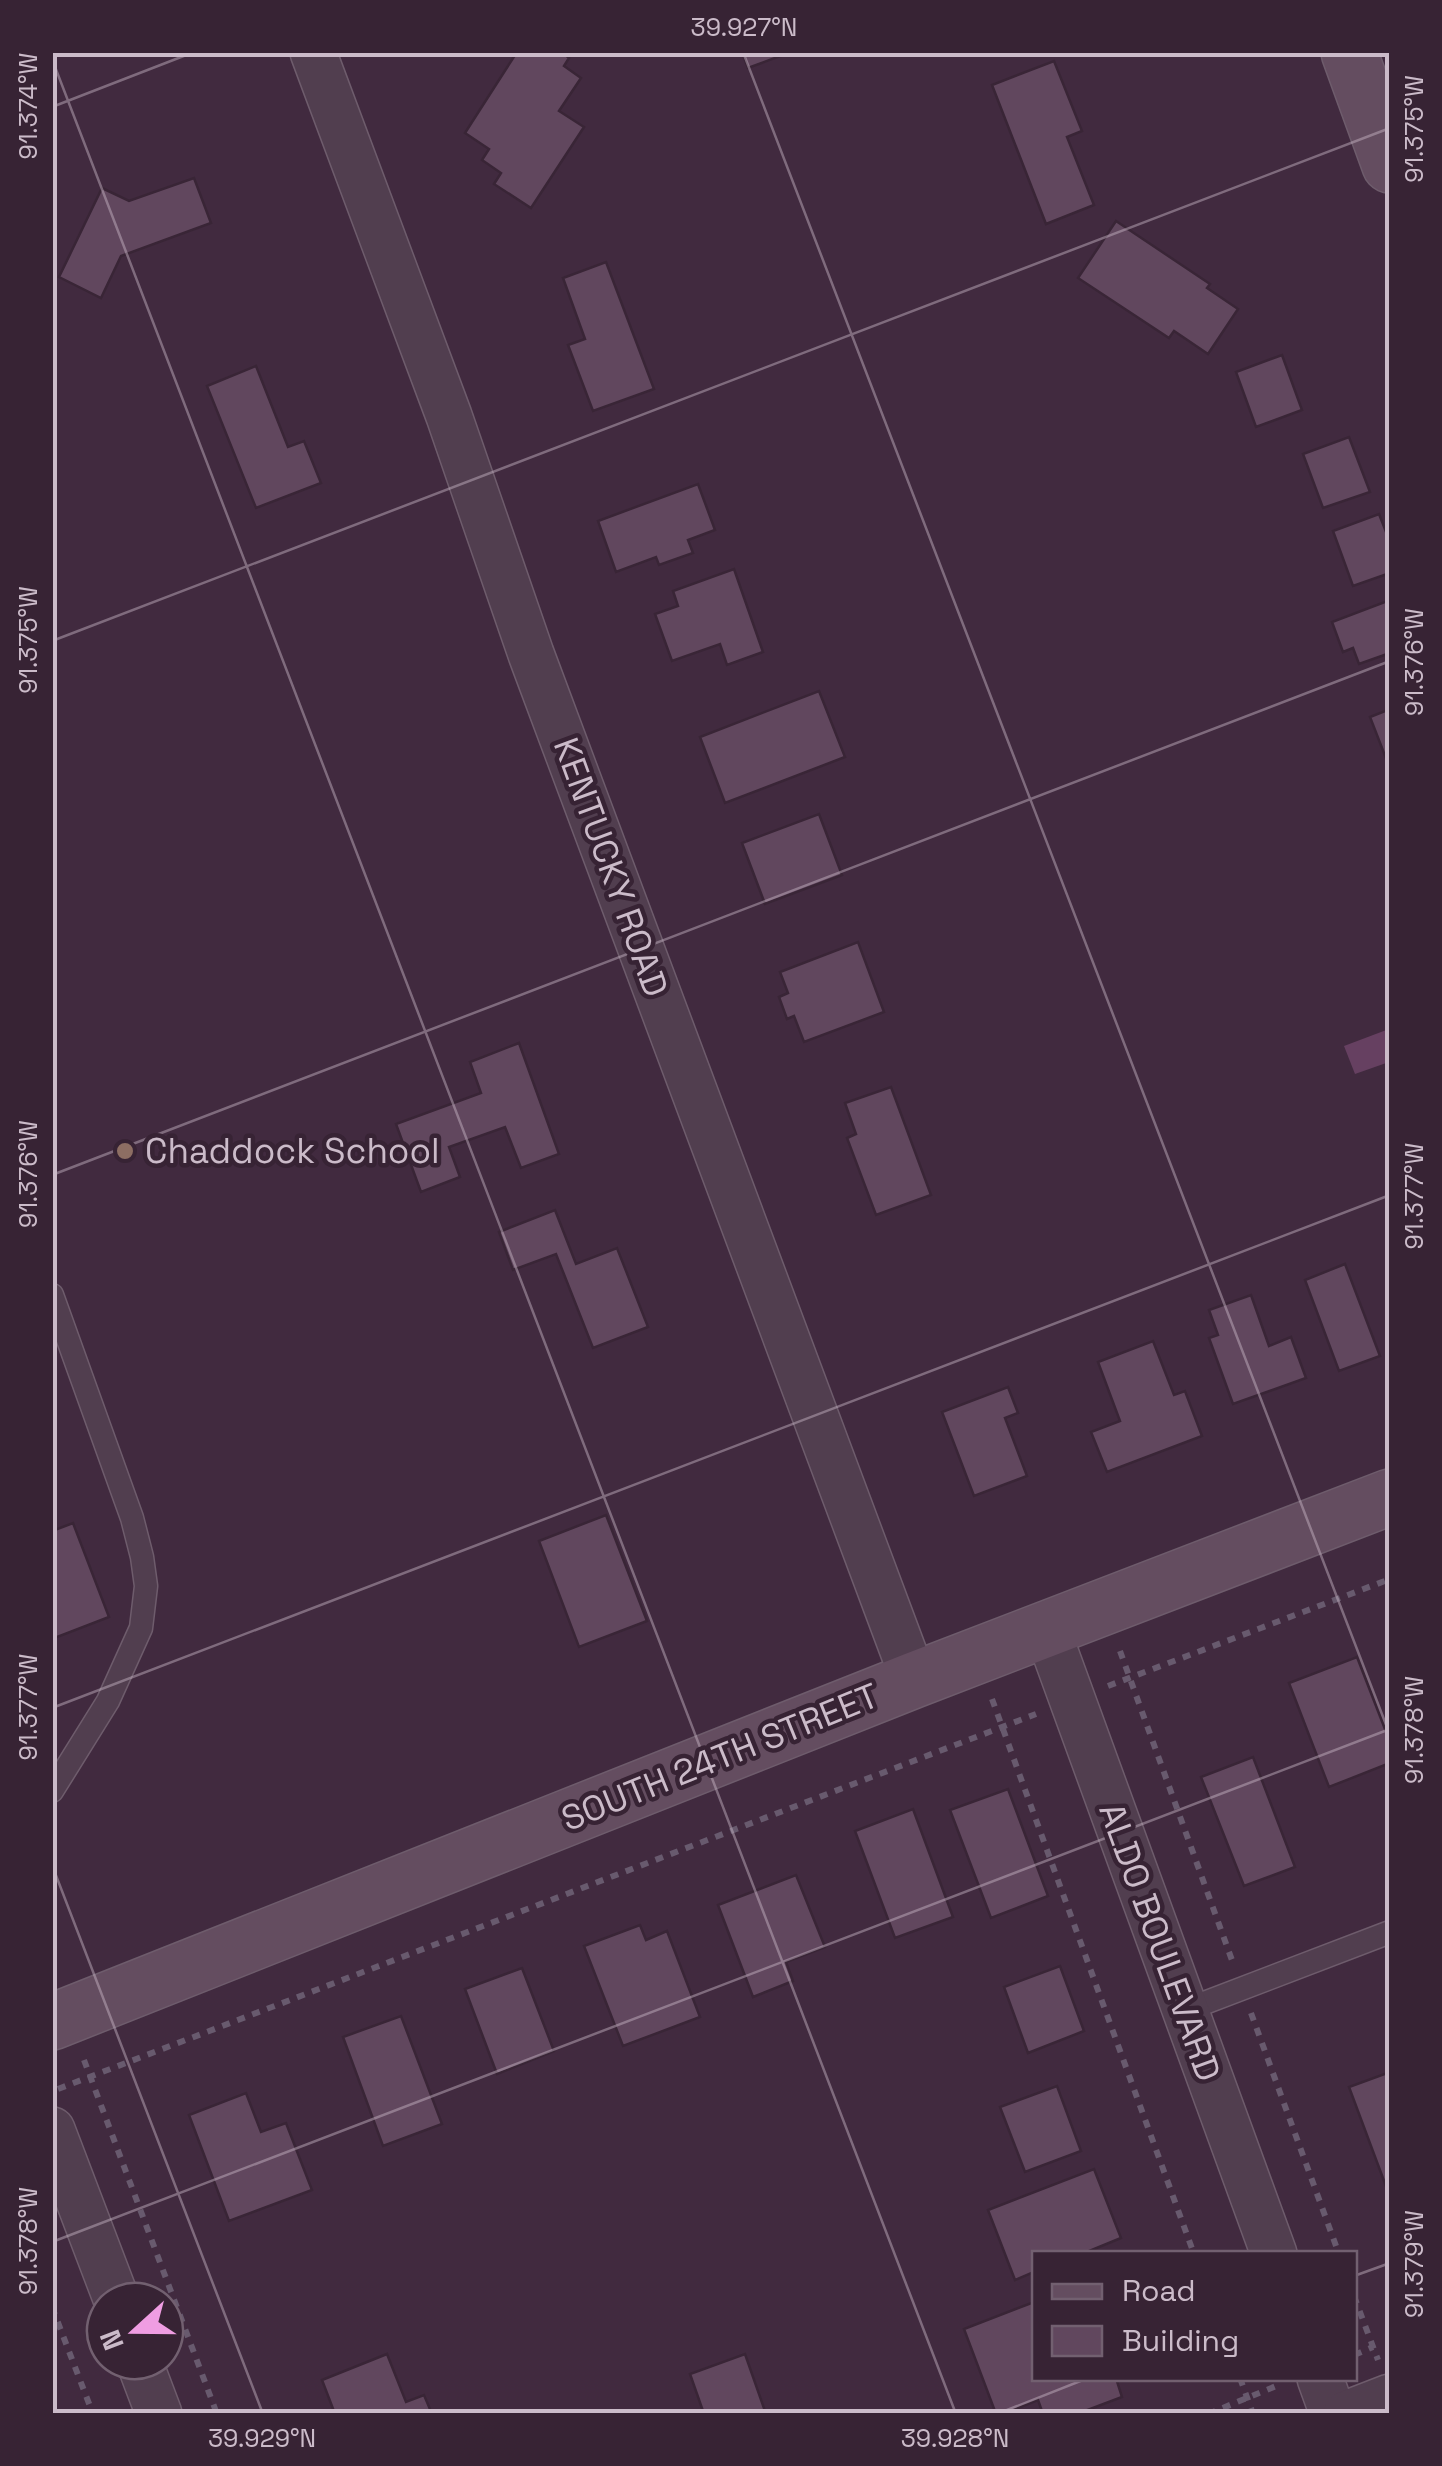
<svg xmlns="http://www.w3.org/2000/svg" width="1442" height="2466" viewBox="0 0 1442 2466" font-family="'Space Grotesk',sans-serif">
  <rect width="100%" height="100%" fill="#412a3f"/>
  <polygon fill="#664061" points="1389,1029 1389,1062 1355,1074 1344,1046"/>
  <g fill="#61475e" stroke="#392536" stroke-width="2.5">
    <polygon points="517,52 562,52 569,58 564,66 581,78 559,111 584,127 531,208 494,184 501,173 482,160 489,149 465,133"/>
    <polygon points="742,52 791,52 748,68"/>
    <polygon points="1054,61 1082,131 1067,137 1094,205 1046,224 992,85"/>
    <polygon points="194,178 211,223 121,256 101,298 59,277 102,188 129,201"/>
    <polygon points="1116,221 1210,284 1207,288 1238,309 1208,354 1174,331 1169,338 1078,278"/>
    <polygon points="606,262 654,389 593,411 568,345 585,339 563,278"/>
    <polygon points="1282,355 1302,410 1256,427 1236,372"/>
    <polygon points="256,366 288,447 304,441 321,483 256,508 207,386"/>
    <polygon points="1349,437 1370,492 1323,508 1303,454"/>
    <polygon points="698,484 715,530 688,540 693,553 659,565 656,557 616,572 598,521"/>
    <polygon points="1379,514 1390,542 1390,573 1353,586 1333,531"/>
    <polygon points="734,569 763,652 727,665 720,644 672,661 655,614 678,606 673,591"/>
    <polygon points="1390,600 1390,653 1359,664 1353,648 1343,652 1332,622"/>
    <polygon points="819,691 845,757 725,803 700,737"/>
    <polygon points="1390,709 1390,765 1389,766 1370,717"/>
    <polygon points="819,814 842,875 765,904 742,843"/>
    <polygon points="858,942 884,1012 804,1042 794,1016 787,1019 779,997 788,993 780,972"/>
    <polygon points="519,1043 559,1154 521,1168 505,1127 449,1147 460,1177 421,1192 396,1124 481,1093 470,1062"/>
    <polygon points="891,1087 931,1195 876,1215 847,1138 856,1134 845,1103"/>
    <polygon points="555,1210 576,1264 617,1248 648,1327 593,1348 556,1254 513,1270 499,1232"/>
    <polygon points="1345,1264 1380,1356 1339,1371 1305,1280"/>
    <polygon points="1251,1295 1269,1346 1291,1337 1306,1378 1233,1404 1209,1338 1218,1335 1209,1310"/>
    <polygon points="1153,1341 1174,1395 1185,1391 1202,1436 1107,1472 1091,1432 1120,1421 1098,1362"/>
    <polygon points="1008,1387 1018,1413 1005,1418 1027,1476 974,1496 942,1412"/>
    <polygon points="606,1515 647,1621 579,1647 539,1541"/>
    <polygon points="73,1523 109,1617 52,1639 52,1531"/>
    <polygon points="1357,1657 1390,1742 1390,1763 1329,1787 1289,1683"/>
    <polygon points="1253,1757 1295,1867 1244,1886 1201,1777"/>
    <polygon points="1008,1789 1048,1896 991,1918 950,1810"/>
    <polygon points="913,1809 953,1917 895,1938 855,1831"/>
    <polygon points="796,1875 825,1947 786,1962 793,1981 753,1997 718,1905"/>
    <polygon points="640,1925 646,1940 667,1931 700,2017 623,2046 584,1946"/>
    <polygon points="1060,1966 1084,2031 1028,2053 1004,1987"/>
    <polygon points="522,1968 554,2051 497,2074 465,1989"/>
    <polygon points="401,2016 442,2124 383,2146 343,2037"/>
    <polygon points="1390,2072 1390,2197 1349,2087"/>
    <polygon points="1057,2086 1081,2151 1025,2172 1000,2107"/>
    <polygon points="246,2093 261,2132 286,2123 312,2190 229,2221 189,2115"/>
    <polygon points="1094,2169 1121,2238 1082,2254 1034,2254 1034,2272 1015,2280 988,2210"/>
    <polygon points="1034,2302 1034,2378 1116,2378 1122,2397 1077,2414 1043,2414 1038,2400 1003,2414 996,2414 964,2329"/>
    <polygon points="387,2354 406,2402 424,2395 432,2414 335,2414 322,2380"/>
    <polygon points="745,2354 766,2414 704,2414 690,2374"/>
  </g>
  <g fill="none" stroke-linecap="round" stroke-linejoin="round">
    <g stroke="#6e5c6c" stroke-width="25">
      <g id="service">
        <polyline points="52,1295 132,1518 142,1557 146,1586 141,1628 108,1701 52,1791"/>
        <polyline points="1186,2010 1390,1932"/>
      </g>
    </g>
    <g stroke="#6e5c6c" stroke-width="48">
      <g id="minor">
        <polyline points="313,52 449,416 531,654 914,1680"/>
        <polyline points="1047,1630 1274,2254"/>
        <polyline points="52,2130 117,2301"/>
        <polyline points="139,2361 159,2414"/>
        <polyline points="1320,2378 1333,2414"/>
        <polyline points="1346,2414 1390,2397"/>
      </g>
    </g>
    <g stroke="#6e5c6c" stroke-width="58">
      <g id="secondary">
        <polyline points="1349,52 1390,165"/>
        <polyline points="52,2022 914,1680 1390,1497"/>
      </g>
    </g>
    <g stroke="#685a6e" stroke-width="6" stroke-dasharray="8 8" stroke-linecap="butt">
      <polyline points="1120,1651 1233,1963"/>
      <polyline points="1108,1686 1390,1579"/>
      <polyline points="992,1699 1194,2254"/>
      <polyline points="1251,2013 1339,2254"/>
      <polyline points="84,2060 217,2414"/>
      <polyline points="58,2089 1036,1714"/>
      <polyline points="1354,2296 1378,2360"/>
      <polyline points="52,2307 93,2414"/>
      <polyline points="1354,2355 1373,2347"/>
      <polyline points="1240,2378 1253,2414"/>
      <polyline points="1208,2414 1281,2384"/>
    </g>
    <use href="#service" stroke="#513e4f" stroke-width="22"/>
    <use href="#minor" stroke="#513e4f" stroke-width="45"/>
    <use href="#secondary" stroke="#644d60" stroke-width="55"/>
  </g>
  <path fill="none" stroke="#cbbbc9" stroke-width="2.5" stroke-opacity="0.45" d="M743 52 1390 1735M52 59 956 2414M52 107 194 52M52 641 1390 128M52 1175 1390 661M52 1708 1390 1195M52 1865 263 2414M52 2242 1390 1729M1354 2276 1390 2263M997 2414 1088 2378"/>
  <circle fill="#8d6e63" stroke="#372334" stroke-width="4" cx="125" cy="1151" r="10"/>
  <g text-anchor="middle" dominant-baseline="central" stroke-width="9" stroke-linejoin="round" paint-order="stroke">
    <g font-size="35" fill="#cbbbc9" stroke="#372334">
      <text transform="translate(611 867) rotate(70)">KENTUCKY ROAD</text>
      <text transform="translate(720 1757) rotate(-22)">SOUTH 24TH STREET</text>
      <text transform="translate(1160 1942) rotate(70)">ALDO BOULEVARD</text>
    </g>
    <g font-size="35" fill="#cbbbc9" stroke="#372334" text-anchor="start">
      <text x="145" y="1151">Chaddock School</text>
    </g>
  </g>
  <rect width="1442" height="2466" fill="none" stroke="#372334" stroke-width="110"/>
  <rect x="1032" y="2251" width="325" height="130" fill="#372334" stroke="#726070" stroke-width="2.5"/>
  <rect x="1052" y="2284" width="50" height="15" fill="#644d60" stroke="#726070" stroke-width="2.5"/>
  <text x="1122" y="2301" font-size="30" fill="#cbbbc9">Road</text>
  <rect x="1052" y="2326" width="50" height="30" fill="#61475e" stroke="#726070" stroke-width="2.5"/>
  <text x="1122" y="2351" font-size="30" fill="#cbbbc9">Building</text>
  <g transform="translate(135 2331) rotate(249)"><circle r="48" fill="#372334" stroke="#726070" stroke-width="2.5"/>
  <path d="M0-8L18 38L0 25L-18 38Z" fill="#ef9de2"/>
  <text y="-15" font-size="28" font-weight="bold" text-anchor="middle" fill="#cbbbc9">N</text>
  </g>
  <rect x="55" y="55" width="1332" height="2356" fill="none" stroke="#cbbbc9" stroke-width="4"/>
  <g font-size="25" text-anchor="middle" fill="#cbbbc9">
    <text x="744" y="36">39.927°N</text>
    <text transform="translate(28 106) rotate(-90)" y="9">91.374°W</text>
    <text transform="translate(1414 129) rotate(-90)" y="9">91.375°W</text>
    <text transform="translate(28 640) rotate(-90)" y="9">91.375°W</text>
    <text transform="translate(1414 662) rotate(-90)" y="9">91.376°W</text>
    <text transform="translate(28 1174) rotate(-90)" y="9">91.376°W</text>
    <text transform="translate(1414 1196) rotate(-90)" y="9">91.377°W</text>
    <text transform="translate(28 1707) rotate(-90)" y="9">91.377°W</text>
    <text transform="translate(1414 1730) rotate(-90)" y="9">91.378°W</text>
    <text transform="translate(28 2241) rotate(-90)" y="9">91.378°W</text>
    <text transform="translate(1414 2264) rotate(-90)" y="9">91.379°W</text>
    <text x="262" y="2447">39.929°N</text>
    <text x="955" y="2447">39.928°N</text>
  </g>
</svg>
